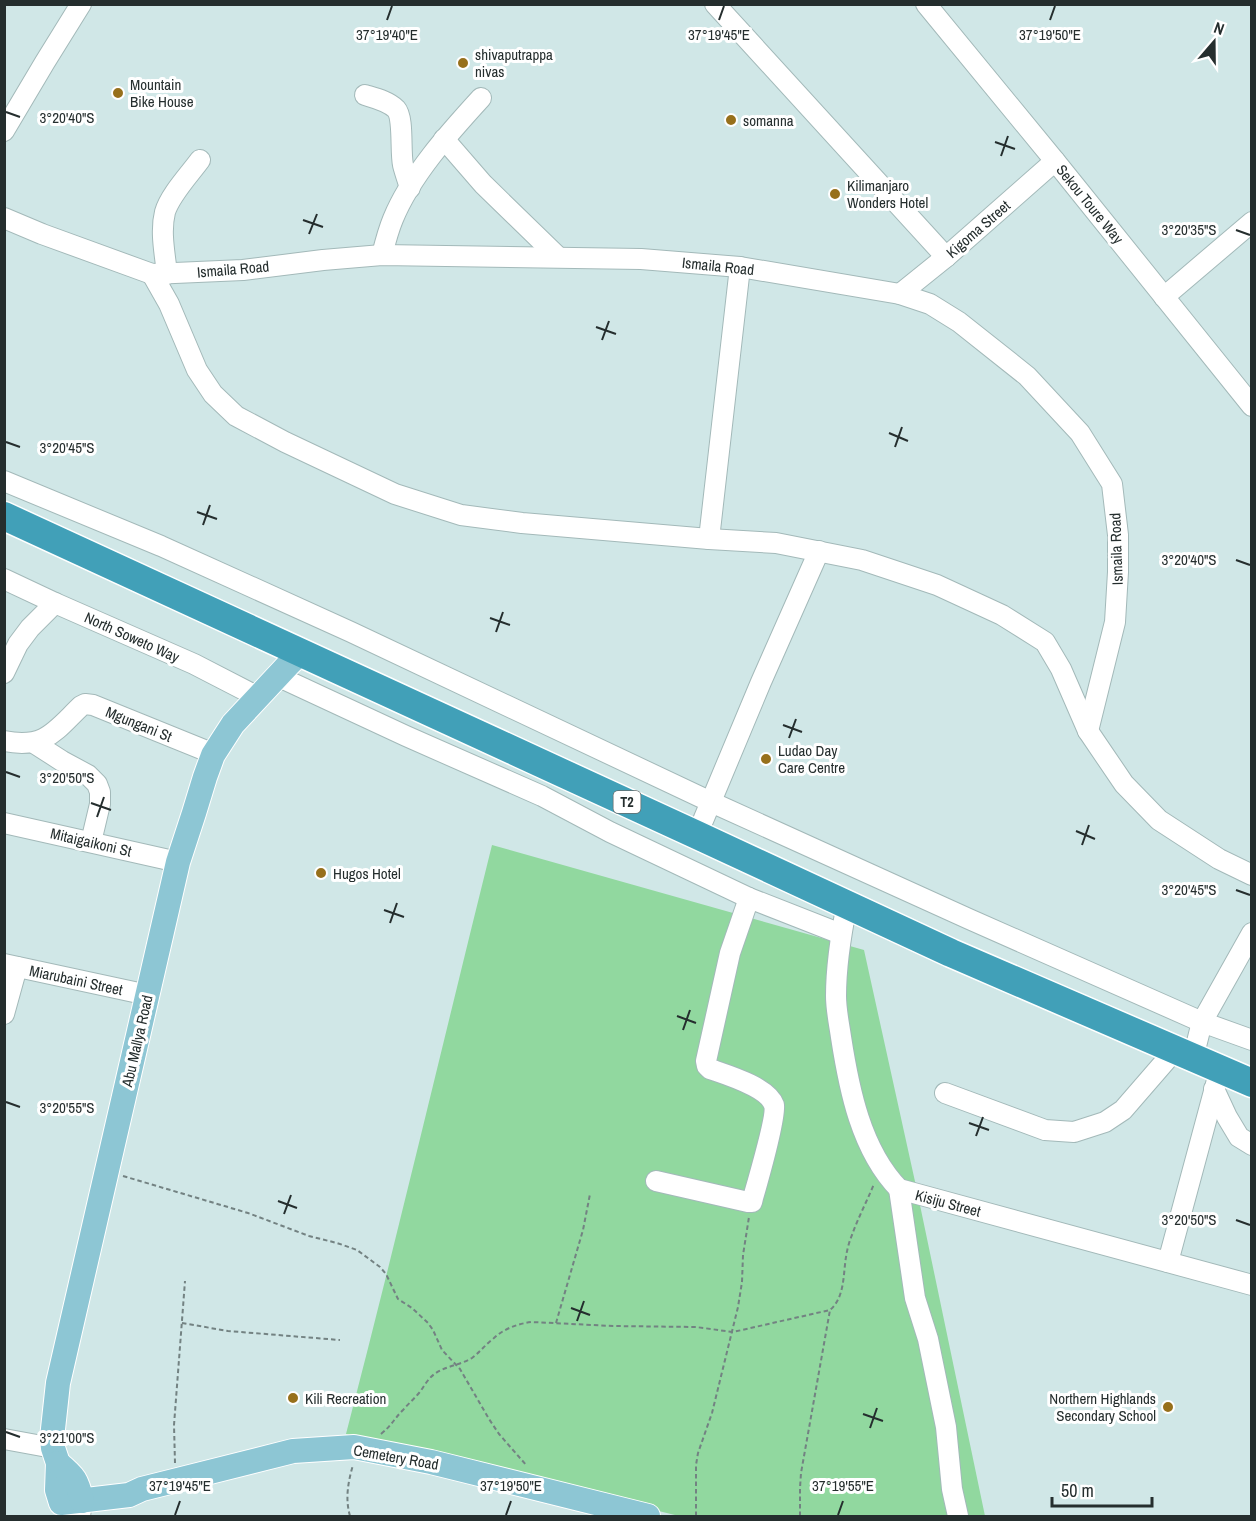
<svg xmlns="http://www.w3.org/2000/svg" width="1256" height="1521" viewBox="0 0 1256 1521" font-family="'Archivo Narrow',sans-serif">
  <rect width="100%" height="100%" fill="#d0e7e7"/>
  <path fill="#91d89f" d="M492 845 864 950 916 1186 985 1516H679L346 1434C397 1238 443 1042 492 845Z"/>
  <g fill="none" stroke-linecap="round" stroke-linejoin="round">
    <g stroke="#a3b9b9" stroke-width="22">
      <g id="minor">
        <polyline points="715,4 946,257"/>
        <polyline points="926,4 1055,161 1252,406"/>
        <path d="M365 95C375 98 388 101 396 109 404 118 400 151 403 165 405 173 408 181 410 188"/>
        <polyline points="4,131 45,62 81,4"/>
        <polyline points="444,139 483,184 558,257"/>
        <polyline points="4,218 42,234 152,274 243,270 323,260 382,255 641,259 740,267 900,294 930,304 959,322 1027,376 1080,433 1112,484 1118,535 1118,572 1115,622 1088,731"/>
        <path d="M382 255C385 243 388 231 393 219 411 175 449 133 481 98"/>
        <polyline points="152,274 169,304 197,370 213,394 236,416 285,442 395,494 461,515 522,523 709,539 776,543 862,560 937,585 1002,615 1045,642 1061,669 1088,731 1124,784 1159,820 1219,859 1252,875"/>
        <path d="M167 274C165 254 160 232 165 212 170 195 189 175 200 160"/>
        <polyline points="900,294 946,257 1055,161"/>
        <polyline points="1164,297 1252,222"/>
        <polyline points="4,481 161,546 351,632 711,802 969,919 1202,1022 1252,1040"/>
        <polyline points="709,539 740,267"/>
        <polyline points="4,579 55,603 194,664 258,697"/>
        <polyline points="4,673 18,644 30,628 55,603"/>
        <polyline points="277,676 406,736 542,796 610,832 749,898 841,934"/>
        <path d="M4 741C45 749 54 732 81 706L85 704 93 705 214 754"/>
        <polyline points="34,743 62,761 88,775 97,784 100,792 100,804 91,842"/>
        <polyline points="4,823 178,862"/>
        <polyline points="697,835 761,682 819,551"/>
        <path d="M847 904C841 934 836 965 836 996 836 1010 839 1023 841 1037 849 1089 861 1150 899 1189L1252 1285"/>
        <polyline points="4,964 148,995"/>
        <polyline points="4,1014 17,967"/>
        <polyline points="1193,1058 1202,1022 1252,933"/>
        <polyline points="1214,1089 1227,1117 1239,1137 1252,1145"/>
        <polyline points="945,1093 1045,1130 1074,1132 1105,1122 1123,1110 1175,1050"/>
        <path d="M656 1181 748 1202H752L753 1198C757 1184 777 1115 774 1105 768 1087 727 1075 710 1069L707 1066 706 1061 730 953 749 898"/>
        <polyline points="899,1189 915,1298 928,1339 946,1427 952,1489 958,1516"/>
        <polyline points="1168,1262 1220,1069"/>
        <polyline points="4,1439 53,1448"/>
        <polyline points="80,1516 82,1501"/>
      </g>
    </g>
    <g stroke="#fff" stroke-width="26">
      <g id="major">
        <polyline points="301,652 288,665 233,724 213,755 205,777 194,813 178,862 58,1383 52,1438 53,1448 58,1463 57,1490 61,1503 129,1495 142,1489 293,1451 354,1447 431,1462 648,1516"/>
        <path d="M58 1463C75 1477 77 1480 82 1501"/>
      </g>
    </g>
    <g stroke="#fff" stroke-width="31">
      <polyline id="highway" points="4,516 697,835 951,953 1252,1083"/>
    </g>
    <g stroke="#738282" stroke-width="2" stroke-dasharray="4.5 3" stroke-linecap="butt">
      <polyline points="123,1176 248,1213 309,1236 337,1243 357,1250 380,1267 386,1274 398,1299 412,1308 428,1323 433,1330 442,1350 460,1369 489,1419 499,1434 527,1466"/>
      <polyline points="182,1323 228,1331 340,1340"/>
      <polyline points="556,1323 583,1230 590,1194"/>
      <path d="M381 1434C392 1425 394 1419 403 1410 408 1404 414 1399 419 1393 423 1388 426 1382 430 1378 441 1366 459 1366 472 1358 480 1352 485 1345 493 1339 503 1329 517 1324 531 1322L613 1326 696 1327 733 1332 830 1310C845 1297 843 1275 846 1257 847 1250 849 1242 852 1235 858 1218 867 1201 874 1184"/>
      <polyline points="175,1463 174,1425 185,1281"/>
      <path d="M350 1516C345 1499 348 1482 353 1465"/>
      <polyline points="696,1516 696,1465 698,1453 712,1413 738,1307 742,1282 743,1255 749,1217"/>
      <polyline points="800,1516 800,1488 801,1473 830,1310"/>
    </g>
    <use href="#minor" stroke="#fff" stroke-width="20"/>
    <use href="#major" stroke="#8dc6d4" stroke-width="24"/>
    <use href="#highway" stroke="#41a0b8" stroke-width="28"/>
  </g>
  <path fill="none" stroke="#252e2e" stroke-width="2" d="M387 20 392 6M719 20 724 6M1050 20 1055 6M6 112 20 117M995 142 1015 149M1001 156 1008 136M303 220 323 227M1236 230 1250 235M309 234 317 214M596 327 616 334M602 340 609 321M889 433 908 441M6 442 20 447M895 447 902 427M197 512 217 519M203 525 210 505M1236 560 1250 565M490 618 510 625M496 632 503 612M783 725 802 732M789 738 796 719M6 772 20 777M91 803 111 810M97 817 104 797M1076 831 1095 839M1082 845 1089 825M1236 890 1250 895M384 910 404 917M390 923 397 903M677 1016 696 1023M683 1030 690 1010M6 1102 20 1107M969 1123 989 1130M976 1136 983 1117M278 1201 297 1208M284 1214 291 1195M1236 1220 1250 1225M571 1308 590 1315M577 1321 584 1301M863 1414 883 1421M870 1428 877 1408M6 1432 20 1437M175 1515 180 1501M506 1515 511 1501M838 1515 843 1501"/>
  <g fill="#97701b" stroke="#fff" stroke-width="2">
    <circle cx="463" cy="63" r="6"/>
    <circle cx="118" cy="93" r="6"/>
    <circle cx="731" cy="120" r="6"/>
    <circle cx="835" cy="194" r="6"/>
    <circle cx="766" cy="759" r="6"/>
    <circle cx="321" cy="873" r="6"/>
    <circle cx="293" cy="1398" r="6"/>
    <circle cx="1168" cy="1407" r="6"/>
  </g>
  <g text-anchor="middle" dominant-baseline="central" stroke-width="6" stroke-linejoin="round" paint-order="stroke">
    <rect fill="#fff" stroke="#666d6d" stroke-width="1.5" x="613.5" y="791" width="27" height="22" rx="4.5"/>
    <g font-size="14" font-weight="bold" fill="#252e2e">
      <text x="627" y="802">T2</text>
    </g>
    <g font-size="15" fill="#252e2e" stroke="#fff" text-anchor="start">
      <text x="475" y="54">shivaputrappa<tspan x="475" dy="17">nivas</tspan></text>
      <text x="130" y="84">Mountain<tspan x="130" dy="17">Bike House</tspan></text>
      <text x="743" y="120">somanna</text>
      <text x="847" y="185">Kilimanjaro<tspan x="847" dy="17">Wonders Hotel</tspan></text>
      <text x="778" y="750">Ludao Day<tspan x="778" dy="17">Care Centre</tspan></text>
      <text x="333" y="873">Hugos Hotel</text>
      <text x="305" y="1398">Kili Recreation</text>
      <text x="1156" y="1398" text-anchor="end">Northern Highlands<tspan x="1156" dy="17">Secondary School</tspan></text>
    </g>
    <g font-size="15" fill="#252e2e" stroke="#fff">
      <text transform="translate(1090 204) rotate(51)">Sekou Toure Way</text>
      <text transform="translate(978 229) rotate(-41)">Kigoma Street</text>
      <text transform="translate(718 266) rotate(6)">Ismaila Road</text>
      <text transform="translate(233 269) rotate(-5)">Ismaila Road</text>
      <text transform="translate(1116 549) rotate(-92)">Ismaila Road</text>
      <text transform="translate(132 637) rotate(24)">North Soweto Way</text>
      <text transform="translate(139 724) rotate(22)">Mgungani St</text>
      <text transform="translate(91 842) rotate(13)">Mitaigaikoni St</text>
      <text transform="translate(76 980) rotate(12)">Miarubaini Street</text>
      <text transform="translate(137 1041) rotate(-77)">Abu Mallya Road</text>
      <text transform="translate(948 1203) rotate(15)">Kisiju Street</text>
      <text transform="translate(396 1457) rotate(10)">Cemetery Road</text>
    </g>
  </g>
  <g font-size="15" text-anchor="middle" fill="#252e2e" stroke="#fff" stroke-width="6" stroke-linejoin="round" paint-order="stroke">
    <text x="387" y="40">37°19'40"E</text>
    <text x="719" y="40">37°19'45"E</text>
    <text x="1050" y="40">37°19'50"E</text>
    <text x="67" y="123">3°20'40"S</text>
    <text x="1189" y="235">3°20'35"S</text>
    <text x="67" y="453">3°20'45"S</text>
    <text x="1189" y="565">3°20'40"S</text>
    <text x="67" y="783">3°20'50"S</text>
    <text x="1189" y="895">3°20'45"S</text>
    <text x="67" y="1113">3°20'55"S</text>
    <text x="1189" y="1225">3°20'50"S</text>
    <text x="67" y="1443">3°21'00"S</text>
    <text x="180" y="1491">37°19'45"E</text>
    <text x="511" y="1491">37°19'50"E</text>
    <text x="843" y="1491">37°19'55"E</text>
  </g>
  <rect width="1256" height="1521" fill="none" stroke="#252e2e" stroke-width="12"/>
  <g transform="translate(1214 42) rotate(20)" stroke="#ffffff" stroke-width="4.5" paint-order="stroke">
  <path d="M0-4.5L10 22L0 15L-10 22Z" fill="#252e2e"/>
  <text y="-9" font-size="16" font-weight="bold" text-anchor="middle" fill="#252e2e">N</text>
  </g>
  <path d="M1052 1497v9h100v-9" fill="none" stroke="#252e2e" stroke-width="3"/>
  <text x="1061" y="1497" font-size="18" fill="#252e2e" stroke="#ffffff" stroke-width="4.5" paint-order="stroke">50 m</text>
</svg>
